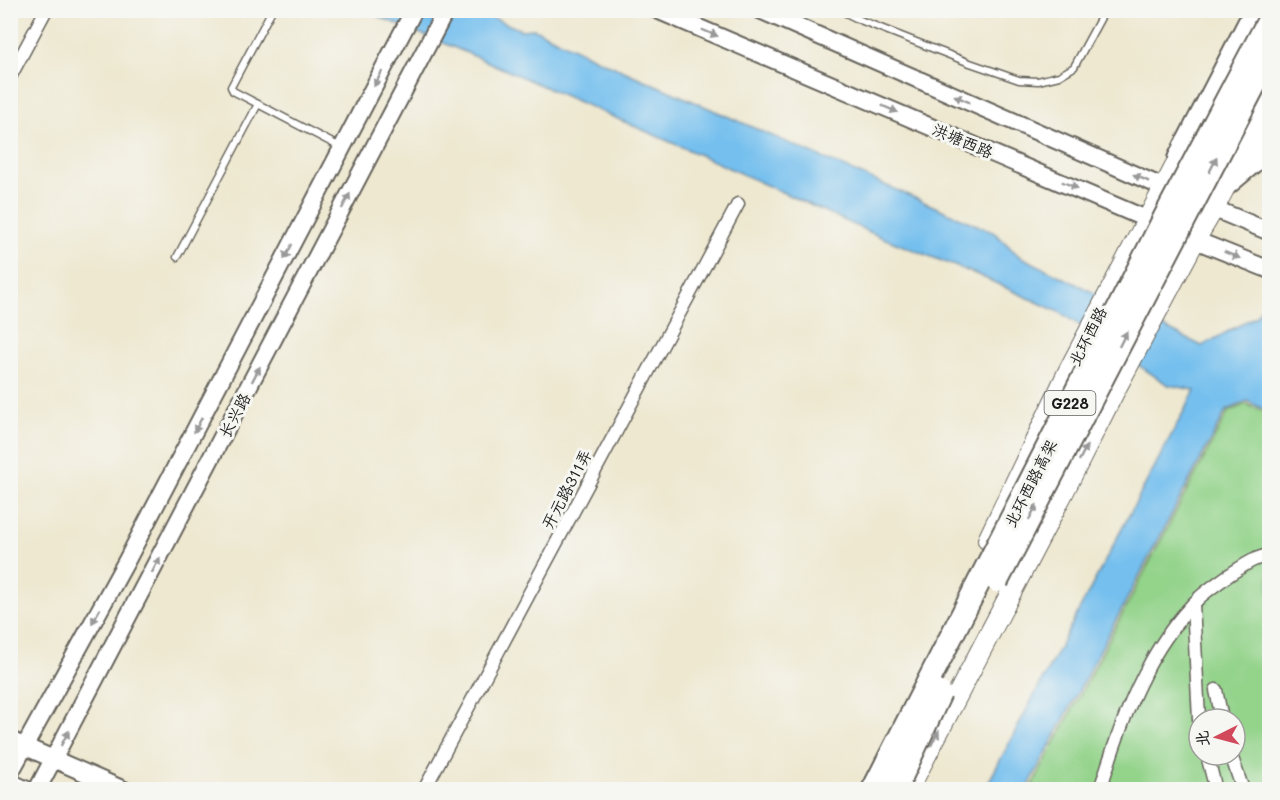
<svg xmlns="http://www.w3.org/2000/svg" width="1280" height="800" viewBox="0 0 1280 800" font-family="Mali,'LXGW WenKai TC',sans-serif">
  <rect width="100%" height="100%" fill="#f6f6f2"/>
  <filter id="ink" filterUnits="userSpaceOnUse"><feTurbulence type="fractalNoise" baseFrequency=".0167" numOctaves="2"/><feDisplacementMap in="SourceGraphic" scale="12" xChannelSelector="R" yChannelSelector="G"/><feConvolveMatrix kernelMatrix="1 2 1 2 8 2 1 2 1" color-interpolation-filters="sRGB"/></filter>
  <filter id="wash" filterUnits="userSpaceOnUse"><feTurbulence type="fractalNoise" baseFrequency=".008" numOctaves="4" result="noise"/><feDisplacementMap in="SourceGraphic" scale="24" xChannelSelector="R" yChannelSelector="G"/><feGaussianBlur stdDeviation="1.35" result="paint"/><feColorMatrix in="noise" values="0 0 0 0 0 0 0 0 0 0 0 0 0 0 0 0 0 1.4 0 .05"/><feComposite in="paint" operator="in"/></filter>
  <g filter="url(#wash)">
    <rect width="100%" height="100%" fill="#eee8d0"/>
    <path fill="#93d38a" stroke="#587853" stroke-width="1.5" fill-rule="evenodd" d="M1246 404 1269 414V789L1030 790 1228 412ZM1199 719H1235V755H1199Z"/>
    <polygon fill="#75bfee" stroke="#486e85" stroke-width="1.5" points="365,11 477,11 521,30 534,29 541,32 596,59 995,233 1019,256 1202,346 1256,316 1269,296 1269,412 1247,401 1226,411 1027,789 985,789 1195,390 1168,385 1061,313 978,275 883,238 700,155 465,52"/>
  </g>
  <g filter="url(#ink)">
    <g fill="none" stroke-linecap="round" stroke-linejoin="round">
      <g stroke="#66635b" stroke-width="9">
        <g id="lane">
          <polyline points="272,10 231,87 233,91 342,148"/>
          <polyline points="840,10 860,20 970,63 1019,80 1038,81 1059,76 1074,67 1105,10"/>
          <polyline points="177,257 258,104"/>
        </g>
      </g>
      <g stroke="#66635b" stroke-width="15">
        <g id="street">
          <polyline points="10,77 46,10"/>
          <polyline points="1193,604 1199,719"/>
          <polyline points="1216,690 1222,719"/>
          <polyline points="1207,755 1216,790"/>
          <polyline points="1231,755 1243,790"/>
          <polyline points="424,790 738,204"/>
          <path d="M1100 790C1121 721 1147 648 1200 597 1209 589 1219 582 1229 575 1242 567 1254 557 1270 555"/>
        </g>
      </g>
      <g stroke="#66635b" stroke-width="20">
        <g id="secondary">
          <polyline points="657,10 1158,224"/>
          <polyline points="760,10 1174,192"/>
          <polyline points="1203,204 1270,232"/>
          <polyline points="1185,236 1270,270"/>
          <polyline points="10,740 124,790"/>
          <polyline points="10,773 127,560 414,10"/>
          <polyline points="10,782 27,790"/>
          <polyline points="37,790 446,10"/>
        </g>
      </g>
      <g stroke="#66635b" stroke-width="22">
        <g id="primary">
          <polyline points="988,540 1069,370 1179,159 1184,145"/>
          <polyline points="908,790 1063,493 1115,390 1195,240 1214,208 1270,101"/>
        </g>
      </g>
      <g stroke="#66635b" stroke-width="26">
        <g id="highway">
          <polyline points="1179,159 1256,10"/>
          <polyline points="1226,184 1252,162 1270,129"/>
        </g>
      </g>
      <use href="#lane" stroke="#fff" stroke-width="6"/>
      <use href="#street" stroke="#fff" stroke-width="12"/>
      <use href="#secondary" stroke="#fff" stroke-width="16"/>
      <use href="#primary" stroke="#fff" stroke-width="20"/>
      <use href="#highway" stroke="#fff" stroke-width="22"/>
      <g stroke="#1c1c1c" stroke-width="4" stroke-dasharray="9 4.5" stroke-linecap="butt">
        <polyline points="861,790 1136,259 1267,10"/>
        <polyline points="879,790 1270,39"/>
      </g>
      <g stroke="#66635b" stroke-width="26" stroke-linecap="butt">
        <g id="highway-bridge">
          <polyline points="997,581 1270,55"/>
          <polyline points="873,790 1166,215 1270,18"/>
          <polyline points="895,790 940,693"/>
        </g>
      </g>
      <use href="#highway-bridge" stroke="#fff" stroke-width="22"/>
    </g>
    <defs><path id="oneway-solid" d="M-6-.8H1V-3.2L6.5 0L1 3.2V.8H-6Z" transform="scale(1.5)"/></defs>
    <g fill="#999">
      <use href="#oneway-solid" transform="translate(710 33) rotate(23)"/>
      <use href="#oneway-solid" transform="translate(378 79) rotate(118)"/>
      <use href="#oneway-solid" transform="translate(962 99) rotate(-156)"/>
      <use href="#oneway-solid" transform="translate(890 109) rotate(23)"/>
      <use href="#oneway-solid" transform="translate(1213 165) rotate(-63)"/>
      <use href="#oneway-solid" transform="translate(1141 178) rotate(-156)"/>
      <use href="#oneway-solid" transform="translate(1070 185) rotate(23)"/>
      <use href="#oneway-solid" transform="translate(346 201) rotate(-62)"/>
      <use href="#oneway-solid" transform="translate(288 252) rotate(118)"/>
      <use href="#oneway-solid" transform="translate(1232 255) rotate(22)"/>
      <use href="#oneway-solid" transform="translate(1123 339) rotate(-63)"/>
      <use href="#oneway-solid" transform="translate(256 374) rotate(-62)"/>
      <use href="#oneway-solid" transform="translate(198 425) rotate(118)"/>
      <use href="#oneway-solid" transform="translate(1083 453) rotate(-63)"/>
      <use href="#oneway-solid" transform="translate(1033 512) rotate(-63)"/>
      <use href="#oneway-solid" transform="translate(156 565) rotate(-62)"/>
      <use href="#oneway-solid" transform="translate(96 616) rotate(119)"/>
      <use href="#oneway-solid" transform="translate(65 738) rotate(-62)"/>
      <use href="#oneway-solid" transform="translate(935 738) rotate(-62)"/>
    </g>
  </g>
  <g text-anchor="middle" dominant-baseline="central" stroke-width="6" stroke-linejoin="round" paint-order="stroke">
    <rect fill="#f6f6f2" stroke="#5d5d5c" stroke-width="1.5" x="1044.5" y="391" width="51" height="24" rx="4.5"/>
    <g font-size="15" font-weight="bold" fill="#1c1c1c">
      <text x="1070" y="403">G228</text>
    </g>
    <g font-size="16" fill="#1c1c1c" stroke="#f6f6f2">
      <text transform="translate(963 140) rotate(23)">洪塘西路</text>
      <text transform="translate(1087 336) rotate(-63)">北环西路</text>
      <text transform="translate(234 415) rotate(-62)">长兴路</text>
      <text transform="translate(1030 483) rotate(-63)">北环西路高架</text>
      <text transform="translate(566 489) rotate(-62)">开元路311弄</text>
    </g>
  </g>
  <rect width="1280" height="800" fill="none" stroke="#f6f6f2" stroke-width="36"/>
  <g transform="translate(1217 737) rotate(264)"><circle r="28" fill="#f6f6f2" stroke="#9f9f9c" stroke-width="1.5"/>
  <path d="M0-4.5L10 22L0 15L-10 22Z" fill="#d1495b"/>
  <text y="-9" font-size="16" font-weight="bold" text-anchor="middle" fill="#1c1c1c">北</text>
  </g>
</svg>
